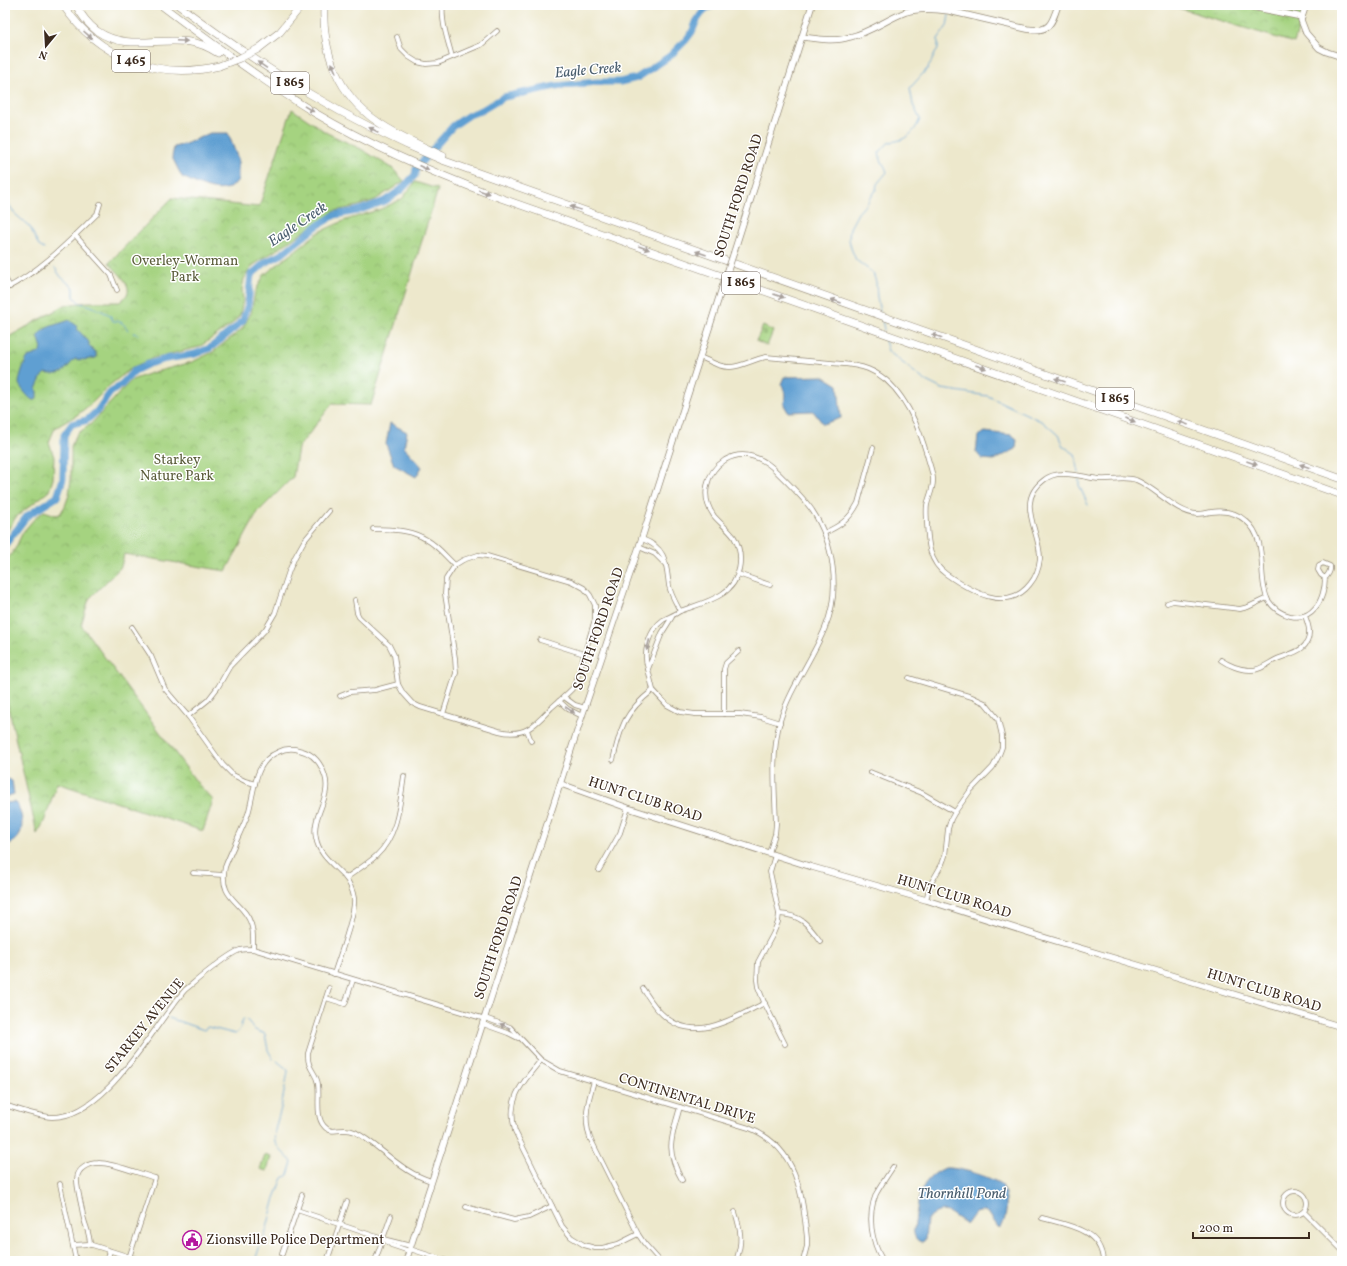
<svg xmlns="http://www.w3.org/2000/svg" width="1347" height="1266" viewBox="0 0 1347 1266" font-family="Vollkorn,serif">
  <defs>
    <pattern id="cemetery-stones" width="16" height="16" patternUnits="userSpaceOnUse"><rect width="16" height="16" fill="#a5d380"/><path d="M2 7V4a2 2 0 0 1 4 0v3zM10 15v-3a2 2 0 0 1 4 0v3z" fill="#8fb56e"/></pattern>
    <pattern id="park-crowns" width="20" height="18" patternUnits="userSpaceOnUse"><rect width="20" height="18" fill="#a5d380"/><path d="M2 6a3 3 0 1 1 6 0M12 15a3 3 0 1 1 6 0" fill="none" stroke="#8fb56e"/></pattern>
  </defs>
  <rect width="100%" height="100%" fill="#fff"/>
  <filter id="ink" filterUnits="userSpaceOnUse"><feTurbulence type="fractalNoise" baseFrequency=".025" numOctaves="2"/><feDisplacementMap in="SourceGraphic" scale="8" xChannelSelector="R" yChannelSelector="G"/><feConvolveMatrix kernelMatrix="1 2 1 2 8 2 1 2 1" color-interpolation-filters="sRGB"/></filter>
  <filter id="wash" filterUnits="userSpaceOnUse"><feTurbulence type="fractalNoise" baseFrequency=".012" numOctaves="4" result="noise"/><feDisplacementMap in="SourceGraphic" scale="16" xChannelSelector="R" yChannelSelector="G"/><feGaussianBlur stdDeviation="0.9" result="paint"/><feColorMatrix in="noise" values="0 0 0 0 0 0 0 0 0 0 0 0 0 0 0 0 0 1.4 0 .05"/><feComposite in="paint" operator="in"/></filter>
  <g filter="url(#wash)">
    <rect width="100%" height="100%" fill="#ede8cc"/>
    <polygon fill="#a5d380" stroke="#707e4f" points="265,1155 271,1157 267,1171 260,1169"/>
    <polygon fill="url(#cemetery-stones)" stroke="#707e4f" points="763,326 773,331 767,346 756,341"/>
    <g fill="url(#park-crowns)" stroke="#707e4f">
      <polygon points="1169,5 1306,5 1294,43"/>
      <path d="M292 109 327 133 361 149 392 168 404 181 375 200 358 206 335 211 252 266 244 279 242 289 243 300 240 315 231 325 199 347 153 358 133 367 110 385 92 403 77 415 55 428 49 442 54 457 53 479 49 491 16 517 5 534V339L65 305 88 302H120C123 299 127 296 128 292 130 282 115 270 109 263L172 198 259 207Z"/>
      <polygon points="415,182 438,189 371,405 332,404 298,448 293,477 258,512 226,571 124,554 121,567 89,599 81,625 198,784 213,800 203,831 57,783 44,822 37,834 5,692 5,562 15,549 23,532 35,518 44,511 56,515 60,514 65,506 69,495 71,479 71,446 77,434 91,424 124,388 132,380 148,374 192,362 213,352 242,329 251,313 255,292 264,275 319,232 346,220 381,209 402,199"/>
    </g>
    <g fill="#5f9fd2" stroke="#4d6478">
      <path d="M210 133H228L238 159V180C236 182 234 185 231 187 215 195 196 183 182 177L172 157 174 147 185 144Z"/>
      <path d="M69 320 76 325 78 330 89 342V346L92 349V350L96 352V358C89 359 83 361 75 359 63 371 63 377 45 373L42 376 36 389 37 392V399C34 400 34 401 31 399 28 397 20 387 19 384 19 377 24 363 28 357L39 353 42 348 38 336C44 325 59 325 69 320Z"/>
      <path d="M823 376 838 385 841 418 823 424 813 411 788 412 784 405C785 398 786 390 781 384L784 377Z"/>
      <polygon points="390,423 407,432 404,447 422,467 416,477 394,465 386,444"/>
      <polygon points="985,432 1012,435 1017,439 1016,449 994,460 982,459 976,452 978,436"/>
      <polygon points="9,779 12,781 14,794 5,797 5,780"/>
      <path d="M14 802C22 807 24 826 20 834 18 840 11 844 5 845V803Z"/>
      <path d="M945 1168C959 1167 991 1177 1002 1185 1008 1198 1008 1215 1001 1228L998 1227 989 1214 984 1211 975 1213 967 1224C951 1217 947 1202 927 1219L925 1240 922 1242C916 1241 913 1235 914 1229 919 1202 916 1181 945 1168Z"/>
    </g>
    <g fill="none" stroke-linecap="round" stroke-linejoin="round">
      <g stroke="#5f9fd2" stroke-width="1">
        <polyline points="951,5 951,7"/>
        <polyline points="5,197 14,213 30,227 39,246 44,249"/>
        <path d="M55 268 61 277 74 288V297L80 303 91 306 110 315 113 321C122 321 123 323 128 330"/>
        <path d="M880 312 877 298 876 282 873 273 856 260 851 248 849 239 850 228 858 213 868 202 876 190 877 184 887 172C885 165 880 161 879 153L889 142C905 141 914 134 920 119L913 105 910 88 928 68 938 48V39L947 26 949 15"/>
        <polyline points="882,319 884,330"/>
        <polyline points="133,333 138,334"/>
        <polyline points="884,337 888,351 924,380 942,389 988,396 1043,422 1058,435 1063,446 1075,454 1079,473"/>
        <polyline points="1079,479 1079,485 1088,505"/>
        <polyline points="169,1018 204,1030 208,1027 235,1034 239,1031 243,1019 247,1020 255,1030 265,1034 268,1050 273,1059"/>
        <path d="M255 1261 261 1242 264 1239 275 1198 283 1178 288 1175 292 1162C286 1155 281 1152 276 1144 271 1136 279 1117 281 1108 283 1096 286 1084 288 1071L287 1069 277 1061"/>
      </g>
      <polyline stroke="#5f9fd2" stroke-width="7" points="5,545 27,516 57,497 63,479 64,435 72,424 87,420 97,411 110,393 121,385 134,371 148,364 166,359 195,354 210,348 235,328 243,320 248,304 251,275 266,262 282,254 317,226 335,215 357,211 385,201 401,190 415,175 416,169 424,159 453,126 469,115 482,110 504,97 556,86 597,82 620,82 637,78 670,56 686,40 692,32 697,20 705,9 714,5"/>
    </g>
  </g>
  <g filter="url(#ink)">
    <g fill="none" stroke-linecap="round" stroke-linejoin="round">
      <g stroke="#948975" stroke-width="5.5">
        <g id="street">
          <path d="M443 5C441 23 448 40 452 57"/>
          <polyline points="397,37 401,49 409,57 417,62 426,64 438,63 481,45 497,31"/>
          <polyline points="75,235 111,275 117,290"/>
          <polyline points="5,278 10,287"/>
          <path d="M5 289C42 270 68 242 97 214L100 204"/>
          <path d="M700 357C710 361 720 368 731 367 743 366 754 359 766 357 788 359 809 361 831 363 843 364 856 364 868 369 901 382 918 424 927 455 929 463 932 470 933 478 934 488 929 496 927 505 926 511 927 518 927 524 928 543 929 562 946 574 969 590 1007 614 1030 584 1036 577 1039 568 1040 559 1041 532 1014 502 1044 480 1049 476 1056 474 1062 474 1074 473 1087 478 1099 479 1112 480 1124 476 1136 480 1156 488 1176 513 1197 514 1202 514 1207 513 1211 512 1225 510 1236 512 1246 521 1265 536 1260 565 1264 587 1265 591 1266 597 1268 600 1278 616 1302 624 1315 608 1322 601 1325 587 1325 578L1321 575 1318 570 1319 565 1323 563 1330 566C1331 571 1329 574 1325 578"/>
          <path d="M373 529C392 530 411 529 427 540 438 546 446 557 455 565"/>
          <path d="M824 533C840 526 850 519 858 503L873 448"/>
          <path d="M642 539C667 548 666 563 669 586 671 595 676 603 680 611 675 615 668 617 663 620 649 630 642 653 648 669L662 633 672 617"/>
          <polyline points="639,547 655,554 666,565"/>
          <polyline points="738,574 770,585"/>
          <path d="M355 600 357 613 359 617 389 645 394 655 398 684 403 693 412 703 420 707 499 731C525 738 535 725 551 708 558 702 565 696 572 689L576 682 595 619V605L590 595 584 588 571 581 487 556 478 555 463 560 455 565 446 579 445 594 455 658 456 673 443 714"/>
          <polyline points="1167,603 1173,601 1240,609 1248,607 1267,598"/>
          <path d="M680 611C694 606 710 602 722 594 741 582 745 556 734 537 728 529 720 523 714 516 700 497 706 472 725 460 744 449 764 458 777 472 789 484 802 496 812 510 834 543 841 591 825 628 812 660 790 688 780 721 771 755 775 790 776 824L775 834 769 853"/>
          <polyline points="132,627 151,656 165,689 188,716 223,765 233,775 245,781 255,784"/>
          <polyline points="540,640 584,654"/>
          <path d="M1221 660C1228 665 1240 670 1250 670 1259 671 1267 664 1275 660 1290 653 1310 652 1309 631 1309 626 1307 621 1305 616"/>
          <polyline points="648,669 653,690 667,705 680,712 695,714 740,714 761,717 780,723"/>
          <polyline points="909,678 972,697 985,703 998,719 1002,736 1002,747 999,755 993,767 970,791 955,812 951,819 948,829 945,856 942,864 930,885 926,900"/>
          <polyline points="340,696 350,692 375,690 398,684"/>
          <polyline points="564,697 575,705 585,708"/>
          <polyline points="559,701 568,709 582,716"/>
          <polyline points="724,714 724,669 726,663 739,651"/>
          <polyline points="188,716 208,700 218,687 230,666 265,630 275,613 289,571 295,557 304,541 329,511"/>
          <polyline points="527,730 531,741"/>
          <path d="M613 760C621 725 625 712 653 690"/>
          <polyline points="870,772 922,793 955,812"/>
          <polyline points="775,855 770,872 779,914 778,922 773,934 758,962 757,980 758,987 764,1002 785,1044"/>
          <polyline points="599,870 620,833 628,808"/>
          <polyline points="193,873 223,875"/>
          <path d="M346 878C356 871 367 864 376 856 398 836 400 803 404 776"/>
          <path d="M779 914C801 915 808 924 820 941"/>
          <path d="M253 949C253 941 254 932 251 924 244 901 218 900 225 867 232 849 241 832 248 814 255 792 253 762 278 752 284 749 292 748 299 750 313 753 321 763 325 776 332 798 311 816 316 838 319 855 333 864 344 876 349 881 353 891 354 898 356 914 339 957 334 974"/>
          <path d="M329 988 308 1053C307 1070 316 1071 318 1084 320 1097 315 1116 324 1126 332 1136 342 1126 355 1132 376 1143 393 1163 414 1174 420 1177 426 1179 431 1181"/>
          <path d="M643 989C649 998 654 1007 662 1014 694 1045 732 1018 765 1003"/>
          <polyline points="326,998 345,1004 353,980"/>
          <path d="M485 1018 510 1027 541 1060 560 1071 749 1128C797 1147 802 1192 807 1238V1246L803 1261"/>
          <polyline points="483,1024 508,1033 518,1038"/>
          <path d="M541 1060C522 1083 506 1099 515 1131L562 1226 571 1237 584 1245 595 1248H602L618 1244 638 1234"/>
          <path d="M594 1081C588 1101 583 1118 590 1138L638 1234 644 1243 660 1261"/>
          <path d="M5 1105C20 1110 37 1116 52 1117 106 1118 153 1026 185 990 197 980 226 955 240 950 245 949 248 949 253 949L485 1019"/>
          <path d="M680 1107C671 1139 665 1150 682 1180"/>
          <polyline points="60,1184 76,1261"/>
          <circle cx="1295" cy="1203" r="12"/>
          <polyline points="466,1207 514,1220 529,1217 552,1206"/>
          <polyline points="297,1210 383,1239 411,1246"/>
          <path d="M735 1212C741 1231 743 1241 736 1261"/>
          <polyline points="1304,1212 1342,1250"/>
          <path d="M1042 1218C1067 1225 1101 1229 1103 1261"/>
          <polyline points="385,1240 391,1245 409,1251"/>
          <polyline points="73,1245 89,1244 143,1261"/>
          <path d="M90 1245C90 1233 85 1226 83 1215 82 1206 76 1186 77 1178 78 1168 89 1163 98 1163 111 1162 140 1174 155 1178L128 1261"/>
          <polyline points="410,1249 447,1261"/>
          <polyline points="282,1254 302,1195"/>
          <polyline points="107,1261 110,1251"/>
          <polyline points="327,1261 347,1202"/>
          <polyline points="375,1261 391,1216"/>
          <path d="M883 1261C871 1241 867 1216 876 1194 881 1185 887 1176 893 1167"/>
        </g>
      </g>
      <g stroke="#948975" stroke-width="7">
        <g id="secondary">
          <polyline points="1242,5 1302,17"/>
          <polyline points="1306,5 1301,20 1306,33 1319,48 1327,52 1342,57"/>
          <path d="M802 37C818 39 835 42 850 37 871 32 887 19 906 12 919 8 935 9 949 11L1027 29C1049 33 1052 24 1058 5"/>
          <polyline points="734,252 812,5"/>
          <polyline points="561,784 628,808 812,867 926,900 1046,938 1144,967 1342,1027"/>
          <polyline points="406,1261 582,716 639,547 722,288"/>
        </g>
      </g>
      <g stroke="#948975" stroke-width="8">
        <g id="highway">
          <path d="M63 5C98 57 157 81 219 66"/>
          <path d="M76 5C81 15 88 24 97 31 126 51 158 37 190 42 201 43 210 48 218 53"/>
          <path d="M161 5C211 43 261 80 315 113 371 146 431 172 492 195L1342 495"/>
          <path d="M178 5C263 68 344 120 442 160L1342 479"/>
          <path d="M324 5C322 52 338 95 378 122 398 136 422 146 443 156"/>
          <polyline points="258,49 280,32 302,5"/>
        </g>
      </g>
      <use href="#street" stroke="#fff" stroke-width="4"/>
      <use href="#secondary" stroke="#fff" stroke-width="5.5"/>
      <use href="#highway" stroke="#fff" stroke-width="7"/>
      <g stroke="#948975" stroke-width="7" stroke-linecap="butt">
        <polyline id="secondary-bridge" points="722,288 734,252"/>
      </g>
      <g stroke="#948975" stroke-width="8" stroke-linecap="butt">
        <polyline id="highway-bridge" points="219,66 240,58 258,49"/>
      </g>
      <use href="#secondary-bridge" stroke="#fff" stroke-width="5.5"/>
      <use href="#highway-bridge" stroke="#fff" stroke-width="7"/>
    </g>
    <defs><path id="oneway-solid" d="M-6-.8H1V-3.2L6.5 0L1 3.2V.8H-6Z"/></defs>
    <g fill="#a79f9a">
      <use href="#oneway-solid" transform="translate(88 35) rotate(42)"/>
      <use href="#oneway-solid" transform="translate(182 41) rotate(2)"/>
      <use href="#oneway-solid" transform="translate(262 65) rotate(-146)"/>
      <use href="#oneway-solid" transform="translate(334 68) rotate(-113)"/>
      <use href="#oneway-solid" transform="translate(309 109) rotate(31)"/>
      <use href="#oneway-solid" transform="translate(374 130) rotate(-153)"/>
      <use href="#oneway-solid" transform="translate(424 168) rotate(24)"/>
      <use href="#oneway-solid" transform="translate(484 192) rotate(20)"/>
      <use href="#oneway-solid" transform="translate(575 208) rotate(-160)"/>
      <use href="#oneway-solid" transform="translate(644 248) rotate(19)"/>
      <use href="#oneway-solid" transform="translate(701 253) rotate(-161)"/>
      <use href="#oneway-solid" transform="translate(779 296) rotate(19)"/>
      <use href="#oneway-solid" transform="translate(836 301) rotate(-161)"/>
      <use href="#oneway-solid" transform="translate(937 336) rotate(-161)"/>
      <use href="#oneway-solid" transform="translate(981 367) rotate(19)"/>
      <use href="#oneway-solid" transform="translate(1060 380) rotate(-161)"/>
      <use href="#oneway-solid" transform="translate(1130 420) rotate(20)"/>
      <use href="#oneway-solid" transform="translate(1183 423) rotate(-161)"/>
      <use href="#oneway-solid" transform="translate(1252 463) rotate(20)"/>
      <use href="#oneway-solid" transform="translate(1305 466) rotate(-161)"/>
      <use href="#oneway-solid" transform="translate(648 645) rotate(105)"/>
      <use href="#oneway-solid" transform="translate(570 710) rotate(35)"/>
      <use href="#oneway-solid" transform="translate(505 1026) rotate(-155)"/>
    </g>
  </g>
  <defs>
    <g id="civic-ring" transform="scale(1)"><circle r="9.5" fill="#fff" stroke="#b5179e" stroke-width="1.5"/><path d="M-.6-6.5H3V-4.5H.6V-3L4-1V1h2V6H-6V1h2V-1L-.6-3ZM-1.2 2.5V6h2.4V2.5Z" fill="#b5179e"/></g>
  </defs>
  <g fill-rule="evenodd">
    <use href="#civic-ring" x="192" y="1240"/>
  </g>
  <g text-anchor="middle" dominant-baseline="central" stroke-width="3" stroke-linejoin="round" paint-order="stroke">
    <g fill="#fff" stroke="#766a62" stroke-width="1">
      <rect x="112" y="50" width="38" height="22" rx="3"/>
      <rect x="271" y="72" width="38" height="22" rx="3"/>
      <rect x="722" y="272" width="38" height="22" rx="3"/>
      <rect x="1096" y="388" width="38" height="22" rx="3"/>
    </g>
    <g font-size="13" font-weight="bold" fill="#3b2a1e">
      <text x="131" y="61">I 465</text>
      <text x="290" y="83">I 865</text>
      <text x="741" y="283">I 865</text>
      <text x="1115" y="399">I 865</text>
    </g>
    <g font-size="14" fill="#3b2a1e" stroke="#fff">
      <text transform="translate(739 196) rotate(-72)">SOUTH FORD ROAD</text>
      <text transform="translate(599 629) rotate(-71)">SOUTH FORD ROAD</text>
      <text transform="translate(645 800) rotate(18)">HUNT CLUB ROAD</text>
      <text transform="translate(954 897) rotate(17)">HUNT CLUB ROAD</text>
      <text transform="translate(499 938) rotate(-72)">SOUTH FORD ROAD</text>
      <text transform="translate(1264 991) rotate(17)">HUNT CLUB ROAD</text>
      <text transform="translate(145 1026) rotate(-51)">STARKEY AVENUE</text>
      <text transform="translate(687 1099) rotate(17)">CONTINENTAL DRIVE</text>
    </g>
    <g font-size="14" fill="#5b5d3b" stroke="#fff">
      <text x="185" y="261">Overley-Worman<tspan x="185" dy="16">Park</tspan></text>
      <text x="177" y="460">Starkey<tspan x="177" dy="16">Nature Park</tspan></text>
    </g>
    <g font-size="14" fill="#3b2a1e" stroke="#fff" text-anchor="start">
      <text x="206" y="1240">Zionsville Police Department</text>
    </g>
    <g font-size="15" font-style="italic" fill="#4b5f6f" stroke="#fff">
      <text transform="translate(588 71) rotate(-5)">Eagle Creek</text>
      <text transform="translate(298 225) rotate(-34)">Eagle Creek</text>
      <text x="962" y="1194">Thornhill Pond</text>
    </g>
  </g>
  <rect width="1347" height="1266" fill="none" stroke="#fff" stroke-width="20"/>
  <g transform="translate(46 46) rotate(198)" stroke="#ffffff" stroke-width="3" paint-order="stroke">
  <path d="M0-3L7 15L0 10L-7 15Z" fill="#3b2a1e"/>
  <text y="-6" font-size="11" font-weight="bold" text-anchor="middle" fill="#3b2a1e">N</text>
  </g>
  <path d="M1193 1232v6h116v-6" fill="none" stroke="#3b2a1e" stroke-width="2"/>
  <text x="1199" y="1232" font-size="12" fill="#3b2a1e" stroke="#ffffff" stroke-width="3" paint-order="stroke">200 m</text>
</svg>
